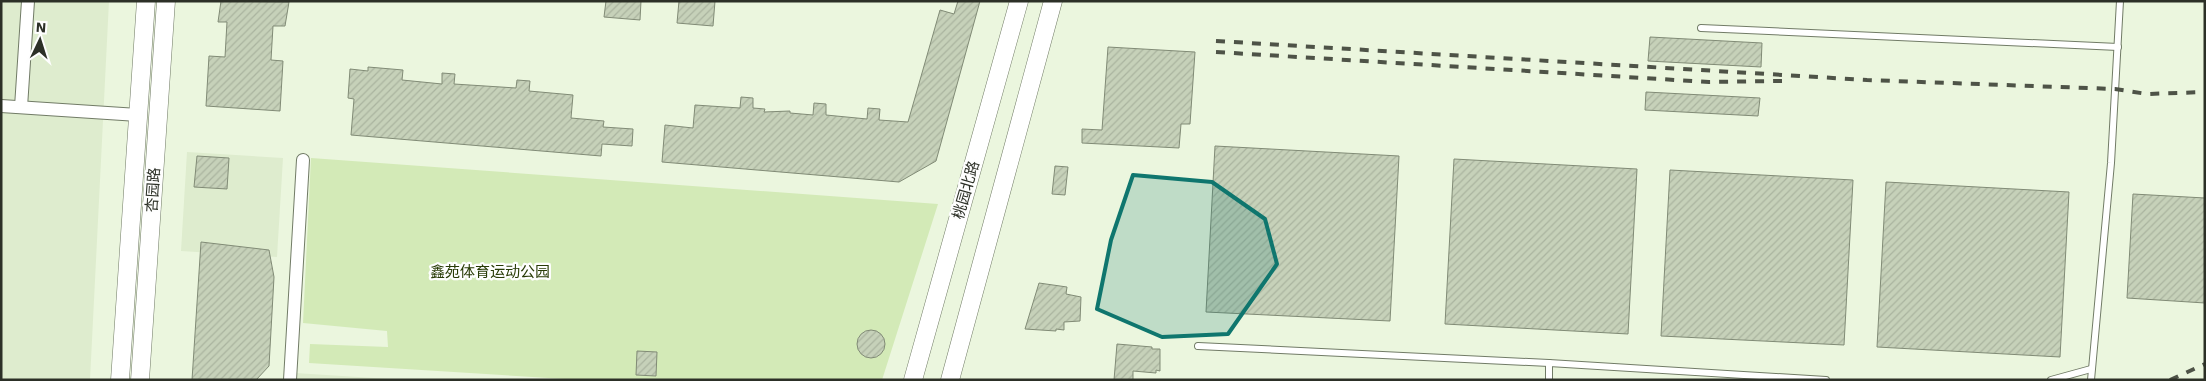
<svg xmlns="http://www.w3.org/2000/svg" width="2206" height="381" viewBox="0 0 2206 381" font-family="'Work Sans','Noto Sans SC',sans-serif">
  <defs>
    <pattern id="building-hatch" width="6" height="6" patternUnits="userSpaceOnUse" patternTransform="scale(1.25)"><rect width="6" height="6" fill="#c6d1b9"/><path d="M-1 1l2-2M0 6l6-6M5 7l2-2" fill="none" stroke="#aab49f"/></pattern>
  </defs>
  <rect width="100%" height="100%" fill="#ebf6de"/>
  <g fill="#deecce">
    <polygon points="1,1 109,1 90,380 1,380"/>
    <polygon points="187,152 283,158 277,257 181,251"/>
    <polygon points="295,373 405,380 294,380"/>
  </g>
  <polygon fill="#d3eab7" points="311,158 938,204 882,380 581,380 309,363 310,344 388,347 387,331 303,323"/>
  <g fill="url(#building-hatch)" stroke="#818b76">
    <polygon points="221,1 289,2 285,26 273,26 271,60 283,61 280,111 206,106 209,56 225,57 227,22 218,22"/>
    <polygon points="606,1 641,1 640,20 604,17"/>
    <polygon points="679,1 715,1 713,26 677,23"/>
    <polygon points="958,1 980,1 936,161 899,182 662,162 665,125 693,128 695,105 740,108 741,97 753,98 753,108 765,109 764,112 790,111 790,113 813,115 814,103 826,104 826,115 867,119 868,108 880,109 879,120 908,122 940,10 954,14"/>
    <polygon points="1650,37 1762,43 1761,67 1648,61"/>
    <polygon points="1108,47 1195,52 1190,124 1181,124 1179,148 1082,143 1082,129 1102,130"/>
    <polygon points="368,67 403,70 402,80 442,84 442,73 455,74 454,84 516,88 517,80 530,81 529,91 573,95 571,118 604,121 603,127 633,129 632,146 602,144 601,156 351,135 354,99 348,98 350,69 368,71"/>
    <polygon points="1646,92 1760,98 1758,116 1645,110"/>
    <polygon points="1215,146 1399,156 1390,321 1206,312"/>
    <polygon points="197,156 229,158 227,189 194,187"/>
    <polygon points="1454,159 1637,169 1628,334 1445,324"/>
    <polygon points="1055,166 1068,167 1065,195 1052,194"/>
    <polygon points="1670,170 1853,180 1844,345 1661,336"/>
    <polygon points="1886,182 2069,192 2060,357 1877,347"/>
    <polygon points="2133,194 2205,198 2205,303 2127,298"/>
    <polygon points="201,242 269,250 274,277 269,366 256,380 192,380"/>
    <polygon points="1039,283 1067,287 1066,294 1081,297 1080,321 1064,322 1064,330 1056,329 1056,331 1025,329"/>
    <circle cx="871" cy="344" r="14"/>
    <polygon points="1117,344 1152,347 1152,349 1160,349 1160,371 1156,370 1156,373 1133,371 1133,380 1114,380"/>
    <polygon points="637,351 657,352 656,376 636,375"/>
  </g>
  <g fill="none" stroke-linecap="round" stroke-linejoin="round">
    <g stroke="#717b66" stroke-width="8">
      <g id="lane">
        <polyline points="1701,28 2118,47"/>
        <polyline points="1198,346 1549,363 1826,380"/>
        <polyline points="1549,380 1549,363"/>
        <polyline points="2051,380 2091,369"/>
        <polyline points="2091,380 2111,163 2120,1"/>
      </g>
    </g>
    <g stroke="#717b66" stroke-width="14">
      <g id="street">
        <polyline points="1,106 138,115"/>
        <polyline points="21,107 28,1"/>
        <polyline points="290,380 303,160"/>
      </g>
    </g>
    <g stroke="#717b66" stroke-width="19">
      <g id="secondary">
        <polyline points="120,380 146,1"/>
        <polyline points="140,380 166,1"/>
        <polyline points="913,380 1019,1"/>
        <polyline points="950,380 1053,1"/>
      </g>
    </g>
    <use href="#lane" stroke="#fff" stroke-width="6"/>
    <use href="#street" stroke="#fff" stroke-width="12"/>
    <use href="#secondary" stroke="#fff" stroke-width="18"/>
    <g stroke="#4e5347" stroke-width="4" stroke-dasharray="9 9" stroke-linecap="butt">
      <polyline points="1216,41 1867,80 2115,89 2147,94 2205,92"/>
      <polyline points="1216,52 1709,82 1782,81"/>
      <polyline points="2170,380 2205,364"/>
    </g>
  </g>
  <path fill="#0f766e" fill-opacity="0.2" stroke="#0f766e" stroke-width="4" stroke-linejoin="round" d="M1133 175 1212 182 1265 219 1277 264 1228 334 1162 337 1097 309 1111 240Z"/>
  <g text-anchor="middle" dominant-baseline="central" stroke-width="4.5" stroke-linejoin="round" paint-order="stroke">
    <g font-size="15" fill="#2c3027" stroke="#fefefe">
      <text transform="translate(153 190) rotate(-86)">杏园路</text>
      <text transform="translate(966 190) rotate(-74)">桃园北路</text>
    </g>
    <g font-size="15" fill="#283b06" stroke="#fefefe">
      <text x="490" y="272">鑫苑体育运动公园</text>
    </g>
  </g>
  <rect width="2206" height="381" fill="none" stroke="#2c3027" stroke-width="5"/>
  <g transform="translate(40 40) rotate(4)" stroke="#fefefe" stroke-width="4" paint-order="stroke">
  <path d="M0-4L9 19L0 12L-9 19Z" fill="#2c3027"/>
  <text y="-8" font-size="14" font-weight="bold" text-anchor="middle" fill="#2c3027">N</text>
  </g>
</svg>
